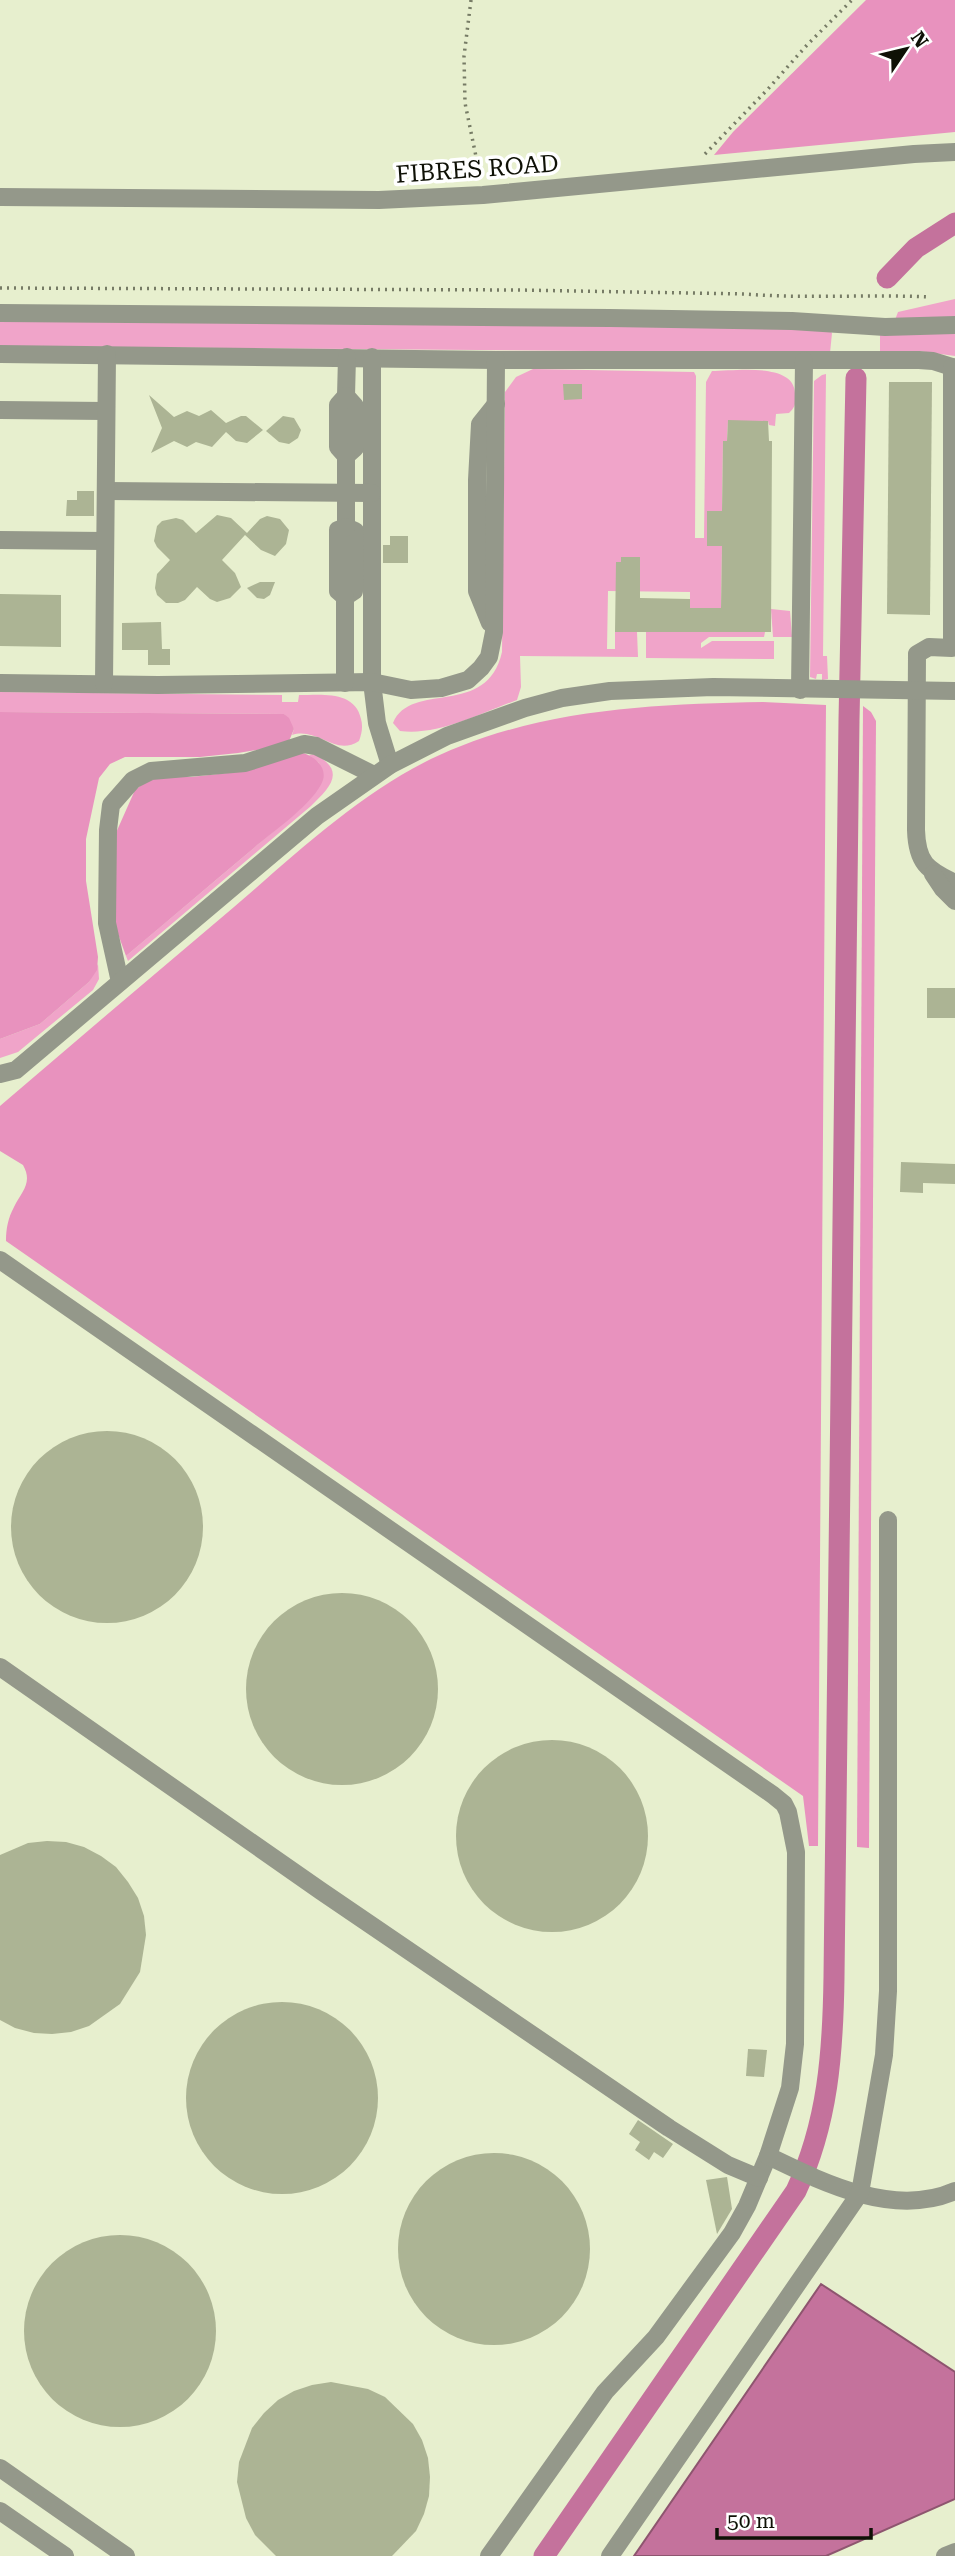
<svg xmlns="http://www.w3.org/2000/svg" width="955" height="2556" viewBox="0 0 955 2556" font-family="'Roboto Serif',serif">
  <rect width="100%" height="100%" fill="#e7efce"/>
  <g fill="#f0a4c9">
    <polygon points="955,299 955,320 895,320 898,312"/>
    <polygon points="0,317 768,324 830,331 832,333 830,353 0,346"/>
    <polygon points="955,331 955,356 919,351 880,351 880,332"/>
    <path d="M533 369 694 372 696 376 695 538H704L706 382 712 371C735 371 794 362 795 393 796 402 796 407 789 413L776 414 775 426 769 425 768 421H728L727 441H723L722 511H707L722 546 721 608 703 631 765 632 764 637H709L701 643V648L712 641H774V659L646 658V632H698L690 618V592L608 591 607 649H615V632H637L638 657 520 656 521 687 517 700C481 713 439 736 400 731L393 723C411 680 487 719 502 652L505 392 516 377Z"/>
    <polygon points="826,374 823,656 827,656 828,679 822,680 822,674 817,674 816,679 810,677 814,381 822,375"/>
    <polygon points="771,609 790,611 792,637 773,637"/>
    <path d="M0 692 282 695V702H298L299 695C321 695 355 690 361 719 363 726 362 733 359 741 335 757 318 727 292 735L294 729 284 714 0 712Z"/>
    <path d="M314 754C348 771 329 788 311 806L128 961 126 956 300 809 322 781 319 763 309 755Z"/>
    <polygon points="98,964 99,979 93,990 18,1052 0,1058 0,1039 40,1024 89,982"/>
  </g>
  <g fill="#e892be">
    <polygon points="866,0 955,0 955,132 714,155 733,132"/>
    <path d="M763 702 826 705 818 1846H809L803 1796 6 1241C6 1229 8 1218 14 1207 22 1191 33 1183 23 1165L0 1151V1106C78 1039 156 973 234 907 304 847 374 779 461 746 557 708 662 704 763 702Z"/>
    <polygon points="863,706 871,712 876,721 869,1848 857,1847"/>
    <polygon points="0,712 284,714 289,718 294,729 289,741 275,747 238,753 200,757 125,757 110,764 99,778 86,839 86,881 98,957 97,970 89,982 40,1024 0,1039"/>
    <path d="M303 753C314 756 327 767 323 780 315 803 272 832 254 848 211 884 169 920 126 956L113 920 115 835 135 790 148 780 165 777H191L236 772Z"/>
  </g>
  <polygon fill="#c4729c" stroke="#8e556f" stroke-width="2" points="821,2284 955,2372 955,2499 826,2556 634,2556"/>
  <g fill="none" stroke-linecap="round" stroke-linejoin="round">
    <g stroke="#c4729c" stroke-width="21">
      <polyline points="887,278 916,248 955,223"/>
      <path d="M544 2556 796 2191C828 2123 833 2052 834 1977L849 720 856 378"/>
    </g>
  </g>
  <g fill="#acb494">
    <polygon points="889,382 932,382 930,615 887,614"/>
    <polygon points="563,384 582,384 582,399 564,400"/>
    <polygon points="149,395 174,417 187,411 199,416 211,410 226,423 241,416 246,416 263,430 247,443 236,441 226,432 212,447 196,442 187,447 174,441 151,453 162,428"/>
    <polygon points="283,416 294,418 301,430 298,438 289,444 279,442 266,431"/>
    <polygon points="728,420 768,421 769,441 772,441 771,632 615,632 616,562 621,562 621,557 640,557 640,598 690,599 690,608 721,608 722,546 707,546 707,511 722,511 723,441 727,441"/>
    <polygon points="77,491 94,491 94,516 66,516 67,500 77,500"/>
    <polygon points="217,515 231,518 247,533 260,519 267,516 280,519 289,530 286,544 275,556 261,550 245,535 222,560 235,573 241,587 230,598 217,602 210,599 197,587 185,600 178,603 166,603 157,595 155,588 157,574 170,560 157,547 154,541 157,526 162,521 176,518 183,520 196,533"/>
    <polygon points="390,536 408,536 408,563 383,563 383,545 390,545"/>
    <polygon points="260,582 275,582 270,595 264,599 257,598 247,588"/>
    <polygon points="0,594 61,595 61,647 0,646"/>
    <polygon points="161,622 162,649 170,649 170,665 148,665 148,650 122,650 122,623"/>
    <rect x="927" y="988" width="28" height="30"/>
    <polygon points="901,1162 955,1164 955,1184 923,1183 923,1193 900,1192"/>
    <circle cx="107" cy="1527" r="96"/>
    <circle cx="342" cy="1689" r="96"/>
    <circle cx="552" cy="1836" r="96"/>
    <polygon points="47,1841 66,1842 84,1847 101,1856 116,1867 128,1882 138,1898 144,1916 146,1935 140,1972 120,2004 89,2026 71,2032 52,2034 34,2033 15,2028 0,2020 0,1855 28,1843"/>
    <circle cx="282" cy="2098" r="96"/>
    <polygon points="748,2049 767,2050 764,2077 746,2076"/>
    <polygon points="638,2120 673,2144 663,2158 654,2152 649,2160 635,2150 640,2142 629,2134"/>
    <circle cx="494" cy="2249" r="96"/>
    <polygon points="727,2177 732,2209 717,2234 706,2180"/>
    <circle cx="120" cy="2331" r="96"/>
    <polygon points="331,2382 368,2389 385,2397 413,2424 422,2440 428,2458 430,2477 429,2496 424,2514 416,2531 392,2556 276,2556 255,2535 246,2518 237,2482 239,2462 252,2428 264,2413 278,2400 294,2391 312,2385"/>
  </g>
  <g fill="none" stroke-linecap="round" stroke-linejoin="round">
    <g stroke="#767b65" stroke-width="3.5" stroke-dasharray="2 5" stroke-linecap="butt">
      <polyline points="471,0 464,56 465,103 480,176"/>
      <polyline points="705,154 768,89 807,45 852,0"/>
      <path d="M0 288 518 290 745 294C806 299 868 294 929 297"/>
    </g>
    <g stroke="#94988a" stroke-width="18">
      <polyline points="0,197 379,200 483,195 914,154 955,152"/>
      <polyline points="0,313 610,318 792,321 885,327 955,325"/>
      <polyline points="0,354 496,360 919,360 933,361 955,368"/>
      <polyline points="372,357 372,682 377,723 390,765"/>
      <path d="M952 367V648L929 647 917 654 916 830C917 863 927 870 955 883"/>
      <polyline points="0,410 106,411"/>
      <polyline points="346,456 355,448 355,406 346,396 347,357"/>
      <polyline points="106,491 372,493"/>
      <polyline points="346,527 346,456 338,447 338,405 346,396"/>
      <polyline points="0,540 105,541"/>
      <polyline points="345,597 354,591 355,531 346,527"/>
      <polyline points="490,623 477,591 477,480 480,424 496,404"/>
      <polyline points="0,683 158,685 372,682 411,690 441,688 468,680 481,668 489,657 494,632 496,360"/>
      <polyline points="345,683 345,597 338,591 338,530 346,527"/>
      <polyline points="104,684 107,354"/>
      <polyline points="800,690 804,361"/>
      <polyline points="933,874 943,889 955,901"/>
      <polyline points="120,982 107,923 108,830 111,805 133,780 151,771 245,763 304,744 316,746 374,775"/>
      <polyline points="0,1074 16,1070 317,816 390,765 447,736 525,708 562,698 610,691 713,687 955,691"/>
      <polyline points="0,1260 773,1795 784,1804 788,1812 796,1852 795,2044 790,2088 768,2156 747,2206 732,2233 656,2337 605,2392 489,2556"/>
      <polyline points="0,1667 321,1891 669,2128 728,2165 759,2178"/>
      <path d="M768 2156C824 2183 894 2218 955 2191"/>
      <polyline points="0,2468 126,2556"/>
      <polyline points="0,2511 65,2556"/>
      <polyline points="610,2556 860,2193 884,2055 888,1991 888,1520"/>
      <polyline points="945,2556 955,2552"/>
    </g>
  </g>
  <g text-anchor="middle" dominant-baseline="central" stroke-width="7" stroke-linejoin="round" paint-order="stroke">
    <g font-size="24" fill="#0f1106" stroke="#fff">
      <text transform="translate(477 169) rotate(-4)">FIBRES ROAD</text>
    </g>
  </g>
  <g transform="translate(906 49) rotate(55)" stroke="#ffffff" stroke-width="5" paint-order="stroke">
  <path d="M0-5L12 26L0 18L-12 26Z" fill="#0f1106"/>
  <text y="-10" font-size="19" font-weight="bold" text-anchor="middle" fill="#0f1106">N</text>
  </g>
  <path d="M717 2528v10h154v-10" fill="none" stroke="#0f1106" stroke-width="3.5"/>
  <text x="727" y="2528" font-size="21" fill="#0f1106" stroke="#ffffff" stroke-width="5" paint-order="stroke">50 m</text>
</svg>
